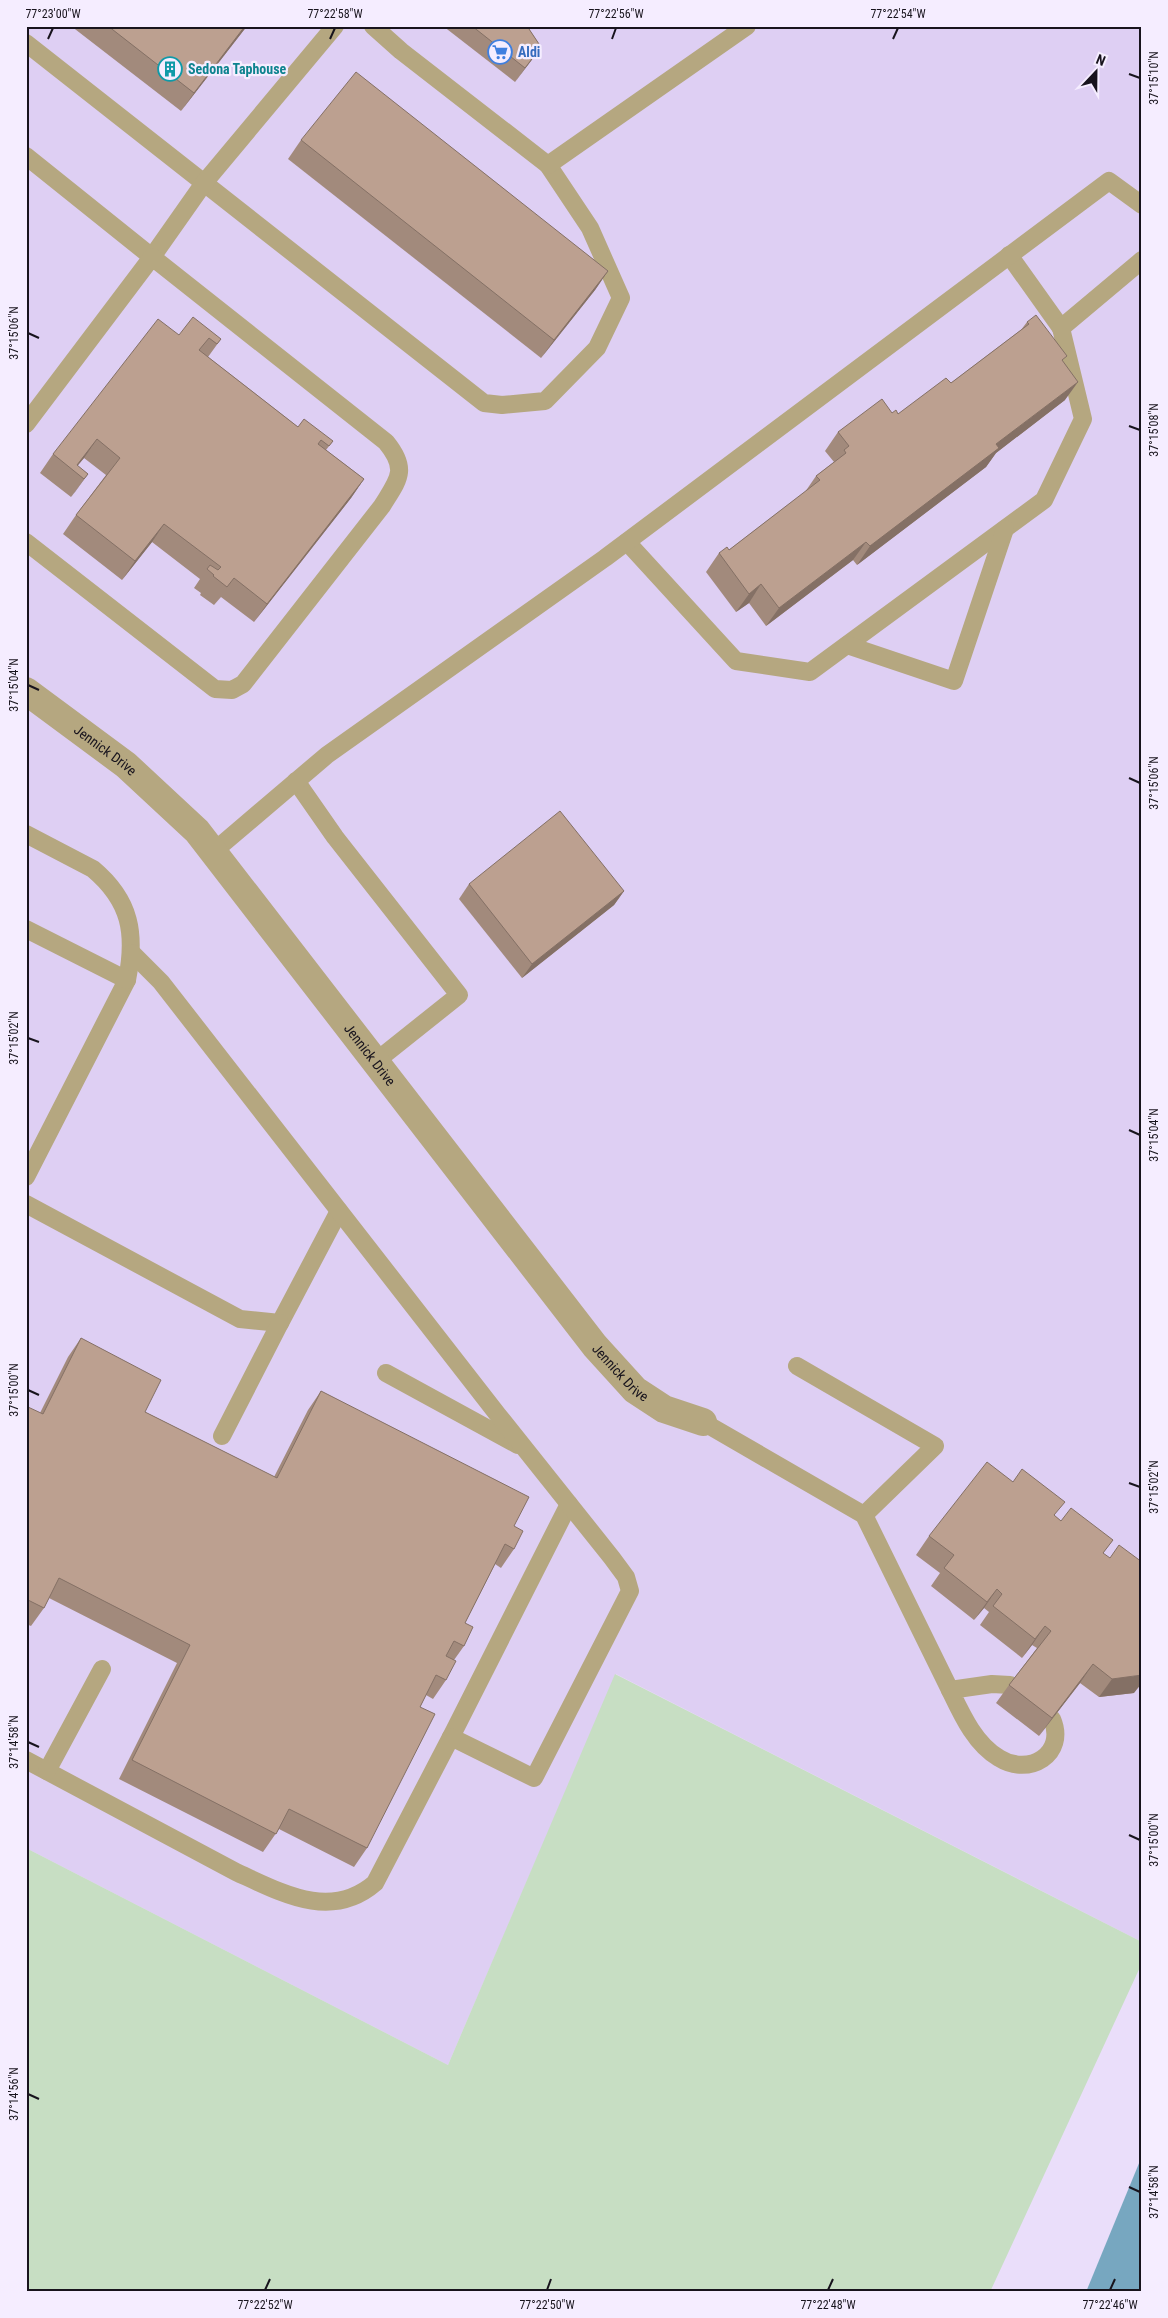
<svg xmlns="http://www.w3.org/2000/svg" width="1168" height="2318" viewBox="0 0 1168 2318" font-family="'Roboto Condensed',sans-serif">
  <rect width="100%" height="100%" fill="#eadefa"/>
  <polygon fill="#decff3" points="26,26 1142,26 1142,1942 616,1674 448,2065 26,1848"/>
  <polygon fill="#c7dec3" points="615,1674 1142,1942 1142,1963 990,2292 26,2292 26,1848 448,2065"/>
  <polygon fill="#77a7c0" points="1142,2156 1142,2292 1086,2292"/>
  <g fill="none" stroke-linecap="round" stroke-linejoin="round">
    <g stroke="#b5a780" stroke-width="18">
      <polyline points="26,43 484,403 502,405 545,401 597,348 621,298 590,228 548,165 401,51 373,26"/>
      <polyline points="26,156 152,257 204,183 335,26"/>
      <polyline points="548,165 747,26"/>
      <polyline points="1009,255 1061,328"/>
      <path d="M26 424 152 257 386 442C409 470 398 480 382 506L243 684 232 690 215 689 26 542"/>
      <polyline points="627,542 736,661 810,672 1044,500 1083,419 1061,328 1142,260"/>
      <polyline points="847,645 954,681 1005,529"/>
      <polyline points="296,781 335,837 459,995 375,1062"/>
      <path d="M26 834 93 869C131 901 136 934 127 980L26 1177"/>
      <polyline points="213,852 327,755 605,558 1109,181 1142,205"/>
      <polyline points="26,929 127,980"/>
      <polyline points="26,1204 240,1319 280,1323 339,1211"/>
      <polyline points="797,1366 935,1446 864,1515"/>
      <polyline points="386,1373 518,1445"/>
      <polyline points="703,1422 864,1515 950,1690"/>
      <polyline points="222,1436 280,1323"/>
      <path d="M1010 1685 992 1684 950 1690C962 1715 975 1744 999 1758 1029 1777 1067 1754 1052 1719"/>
      <polyline points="451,1737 569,1504"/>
      <path d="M26 1760 236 1872C282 1893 331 1921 375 1883L451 1737 534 1778 630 1591 626 1577 612 1558 498 1415 161 982 132 953"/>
      <polyline points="47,1771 102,1669"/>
    </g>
    <path stroke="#b5a780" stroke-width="28" id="s1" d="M26 691 126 765 197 831 595 1346 635 1390 664 1409 703 1422"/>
  </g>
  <g fill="#a28a7c">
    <polygon points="71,26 247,26 181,111"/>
    <polygon points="443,26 527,26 541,47 515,82"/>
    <polygon points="301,140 608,271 595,290 541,358 288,159"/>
    <polygon points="1027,322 1063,362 1065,400 996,453 986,467 857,565 853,560 766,626 749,603 736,612 706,572 719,553 729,550 805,492 816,476 834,462 825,451 838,432 892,413 898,414 951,383 1021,330"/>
    <polygon points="179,335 221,339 208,357 298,427 333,441 326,450 364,479 351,498 254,622 221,597 214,605 200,595 201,593 194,588 200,579 152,542 122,580 63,534 76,515 106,475 84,458 77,466 88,474 71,497 40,473 53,454"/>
    <polygon points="469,884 624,891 614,905 522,978 459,899"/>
    <polygon points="81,1338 145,1412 274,1477 308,1410 321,1391 514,1526 514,1549 501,1568 495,1564 465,1623 464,1646 454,1660 446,1680 433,1699 426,1695 420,1707 367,1848 354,1867 279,1829 263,1852 119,1779 177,1663 49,1598 44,1608 31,1626 26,1624 26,1409 40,1413 68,1357"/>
    <polygon points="1055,1516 1061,1521 1113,1540 1103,1553 1134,1693 1099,1697 1080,1683 1039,1736 996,1703 1009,1685 1037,1648 1032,1645 1022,1658 980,1625 989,1612 984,1608 974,1620 931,1586 940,1573 916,1555 929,1536"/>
  </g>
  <g fill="#847065">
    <polygon points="245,26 247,26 181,111 194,93"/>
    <polygon points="541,47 531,61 515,82 525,68"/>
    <polygon points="608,271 595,290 541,358 554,340"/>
    <polygon points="1078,382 1065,400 996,453 986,467 857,565 870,546 996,444"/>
    <polygon points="97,439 84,458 74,470 73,470"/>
    <polygon points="88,474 75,492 71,497 84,479"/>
    <polygon points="364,479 351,498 254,622 267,604"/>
    <polygon points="164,524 152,542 122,580 135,561"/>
    <polygon points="866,542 853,560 766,626 779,608"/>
    <polygon points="761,584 749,603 736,612 749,594"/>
    <polygon points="624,891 614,905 522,978 532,964"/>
    <polygon points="997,1589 984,1608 974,1620 987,1602"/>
    <polygon points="1045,1626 1032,1645 1022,1658 1035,1639"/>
    <polygon points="1093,1664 1080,1683 1039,1736 1052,1718"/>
    <polygon points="1142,1675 1142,1683 1134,1693 1099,1697 1112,1679"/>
  </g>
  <g fill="#bca090" stroke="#847065">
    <polygon points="108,26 245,26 194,93"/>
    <polygon points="472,26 527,26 541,47 525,68"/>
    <polygon points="356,72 608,271 554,340 301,140"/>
    <polygon points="1036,315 1067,356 1062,360 1078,382 996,444 999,448 870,546 866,542 779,608 761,584 749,594 719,553 727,547 729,550 820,480 816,476 846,453 844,450 849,446 838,432 882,399 892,413 896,410 898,414 946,378 951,383 1029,324 1027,322"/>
    <polygon points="193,317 221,339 217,344 209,338 199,350 298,427 304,419 333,441 329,446 321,440 318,444 364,479 267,604 234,578 227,587 213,576 214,575 207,569 210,565 218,570 221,567 164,524 135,561 76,515 120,458 97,439 77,465 88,474 84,479 53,454 158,319 179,335"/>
    <polygon points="560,811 624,891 532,964 469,884"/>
    <polygon points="81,1338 161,1380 145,1412 277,1478 321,1391 529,1497 514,1526 523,1531 514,1549 505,1544 465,1623 473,1627 464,1646 454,1641 446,1656 456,1661 446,1680 436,1675 420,1707 435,1714 367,1848 289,1809 276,1834 132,1760 190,1645 59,1578 44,1608 26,1599 26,1409 28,1407 43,1414"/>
    <polygon points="987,1462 1013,1482 1022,1469 1065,1502 1054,1515 1061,1521 1071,1508 1113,1540 1103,1553 1110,1558 1119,1545 1142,1562 1142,1675 1112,1679 1093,1664 1052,1718 1009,1685 1051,1631 1045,1626 1035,1639 993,1606 1002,1594 997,1589 987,1602 944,1568 954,1555 929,1536"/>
  </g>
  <path fill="none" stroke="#18141d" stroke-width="2" d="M48 39 53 28M330 39 335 28M612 39 616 28M893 39 898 28M1129 74 1140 78M28 333 39 338M1129 426 1140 430M28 685 39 690M1129 778 1140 783M28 1038 39 1042M1129 1130 1140 1135M28 1390 39 1395M1129 1483 1140 1487M28 1742 39 1747M1129 1835 1140 1840M28 2094 39 2099M1129 2187 1140 2192M265 2290 270 2279M547 2290 551 2279M828 2290 833 2279M1110 2290 1115 2279"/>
  <defs>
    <g id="supermarket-ring" transform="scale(1.25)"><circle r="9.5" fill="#f5edff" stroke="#3f7fe0" stroke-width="1.5"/><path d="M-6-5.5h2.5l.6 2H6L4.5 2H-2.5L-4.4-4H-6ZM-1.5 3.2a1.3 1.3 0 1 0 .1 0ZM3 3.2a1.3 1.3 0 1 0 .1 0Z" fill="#3f7fe0"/></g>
    <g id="building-ring" transform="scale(1.25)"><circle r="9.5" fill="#f5edff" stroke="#0f9aa8" stroke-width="1.5"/><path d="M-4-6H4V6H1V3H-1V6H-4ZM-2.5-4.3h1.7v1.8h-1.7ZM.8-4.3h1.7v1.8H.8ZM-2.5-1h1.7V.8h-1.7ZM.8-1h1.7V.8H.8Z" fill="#0f9aa8"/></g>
  </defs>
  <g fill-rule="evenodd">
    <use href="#supermarket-ring" x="500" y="52"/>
    <use href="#building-ring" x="170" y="69"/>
  </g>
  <g text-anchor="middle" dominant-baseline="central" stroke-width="4.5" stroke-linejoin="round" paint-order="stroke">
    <g font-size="14" font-weight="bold" fill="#366cbe" stroke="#f5edff" text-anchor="start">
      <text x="518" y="52">Aldi</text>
    </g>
    <g font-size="14" font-weight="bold" fill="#0d838f" stroke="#f5edff" text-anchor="start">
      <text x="188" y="69">Sedona Taphouse</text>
    </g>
    <g font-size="14" fill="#18141d" stroke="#f5edff">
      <text stroke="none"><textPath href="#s1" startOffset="99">Jennick Drive</textPath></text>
      <text stroke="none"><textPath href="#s1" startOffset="504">Jennick Drive</textPath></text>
      <text stroke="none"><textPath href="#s1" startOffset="909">Jennick Drive</textPath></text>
    </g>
  </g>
  <rect width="1168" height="2318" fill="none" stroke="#f5edff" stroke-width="55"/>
  <g transform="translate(1096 72) rotate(22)" stroke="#f5edff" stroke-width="4" paint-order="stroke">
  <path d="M0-4L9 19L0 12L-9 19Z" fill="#18141d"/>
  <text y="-8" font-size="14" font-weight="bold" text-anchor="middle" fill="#18141d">N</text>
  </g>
  <rect x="28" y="28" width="1112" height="2262" fill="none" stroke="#18141d" stroke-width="2"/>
  <g font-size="12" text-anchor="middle" fill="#18141d">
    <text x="53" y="18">77°23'00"W</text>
    <text x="335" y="18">77°22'58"W</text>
    <text x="616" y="18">77°22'56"W</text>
    <text x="898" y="18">77°22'54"W</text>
    <text transform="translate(1154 78) rotate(-90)" y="4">37°15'10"N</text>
    <text transform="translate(14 333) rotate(-90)" y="4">37°15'06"N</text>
    <text transform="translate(1154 430) rotate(-90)" y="4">37°15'08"N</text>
    <text transform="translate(14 685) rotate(-90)" y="4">37°15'04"N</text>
    <text transform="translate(1154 783) rotate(-90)" y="4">37°15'06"N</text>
    <text transform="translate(14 1038) rotate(-90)" y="4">37°15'02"N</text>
    <text transform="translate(1154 1135) rotate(-90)" y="4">37°15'04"N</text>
    <text transform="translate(14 1390) rotate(-90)" y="4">37°15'00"N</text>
    <text transform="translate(1154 1487) rotate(-90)" y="4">37°15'02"N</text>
    <text transform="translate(14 1742) rotate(-90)" y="4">37°14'58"N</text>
    <text transform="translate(1154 1840) rotate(-90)" y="4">37°15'00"N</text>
    <text transform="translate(14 2094) rotate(-90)" y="4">37°14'56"N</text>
    <text transform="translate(1154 2192) rotate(-90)" y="4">37°14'58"N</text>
    <text x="265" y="2309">77°22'52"W</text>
    <text x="547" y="2309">77°22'50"W</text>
    <text x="828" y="2309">77°22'48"W</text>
    <text x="1110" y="2309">77°22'46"W</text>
  </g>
</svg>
